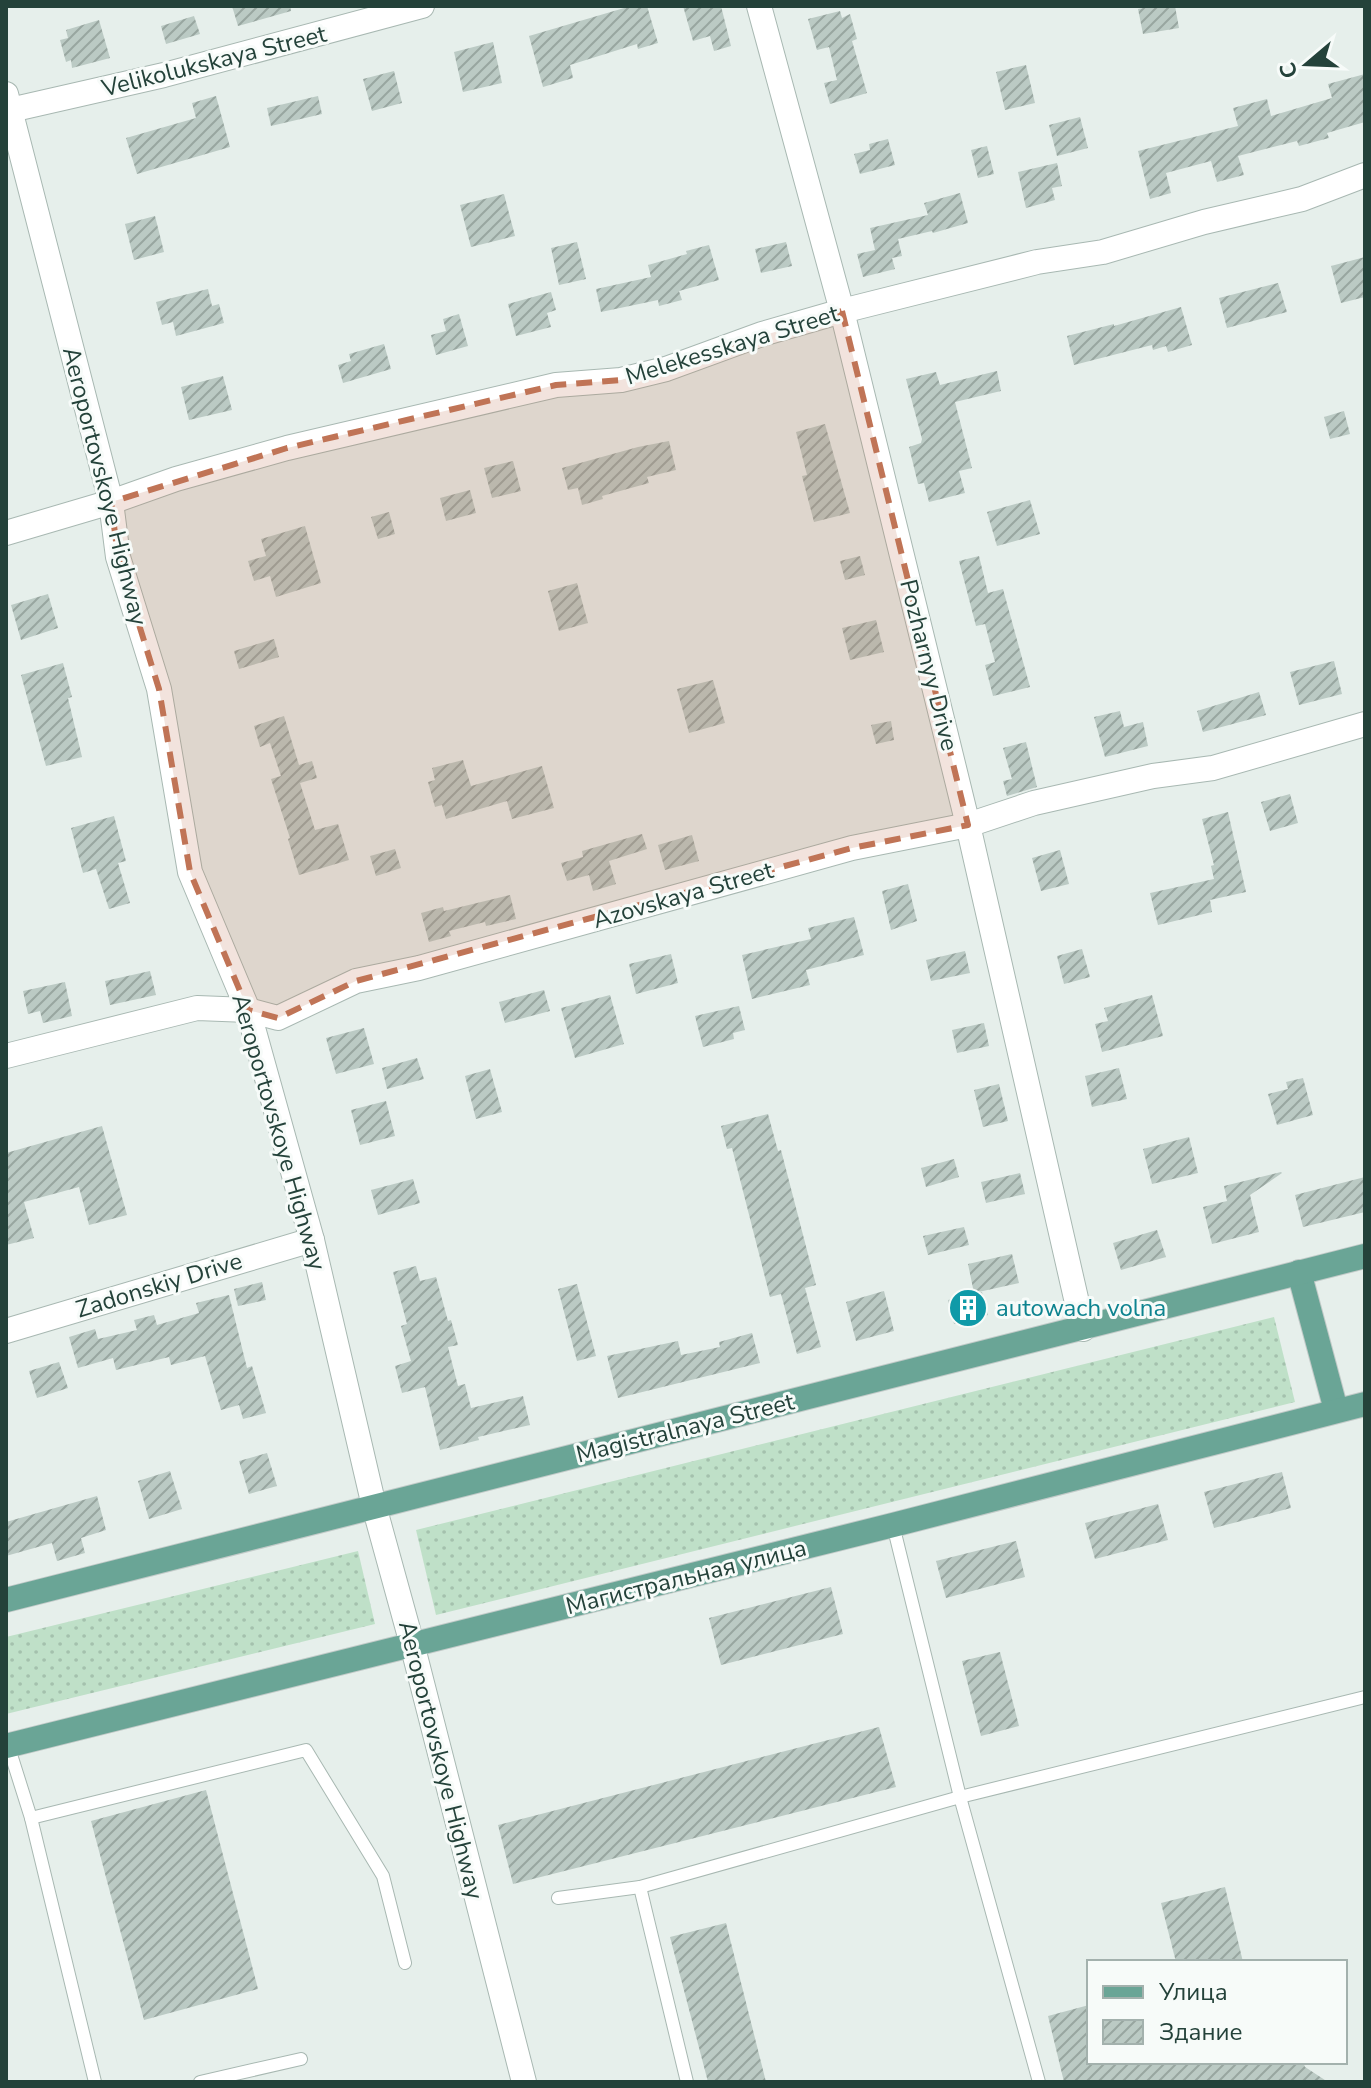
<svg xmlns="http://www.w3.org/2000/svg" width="1371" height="2088" viewBox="0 0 1371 2088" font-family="'Nunito Sans',sans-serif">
  <defs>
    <pattern id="grass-dots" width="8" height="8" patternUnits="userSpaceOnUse" patternTransform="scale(2)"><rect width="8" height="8" fill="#bfe0c8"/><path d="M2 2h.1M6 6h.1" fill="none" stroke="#a4c1ad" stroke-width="1.8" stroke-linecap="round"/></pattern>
    <pattern id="building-hatch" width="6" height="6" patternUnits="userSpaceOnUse" patternTransform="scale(2)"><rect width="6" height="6" fill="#bbcac4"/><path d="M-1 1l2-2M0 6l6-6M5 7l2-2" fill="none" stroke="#98a6a0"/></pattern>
  </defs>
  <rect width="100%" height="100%" fill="#e6efeb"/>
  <g fill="url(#grass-dots)">
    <polygon points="1274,1317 1295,1402 436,1615 416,1530"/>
    <polygon points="358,1551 375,1624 6,1714 6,1637"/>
  </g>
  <g fill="url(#building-hatch)">
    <polygon points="232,6 290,6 291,11 238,26"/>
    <polygon points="631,6 647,6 658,43 638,49 637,44 570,65 573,78 543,87 529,36"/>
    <polygon points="683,6 721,6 731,46 714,51 710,36 693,41"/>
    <polygon points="1154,6 1175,6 1179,28 1143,34 1138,9"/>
    <polygon points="840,11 842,18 850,14 857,39 852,41 867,93 830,104 824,83 837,80 829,47 817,50 808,19"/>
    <polygon points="194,16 200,34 166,44 161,26"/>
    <polygon points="99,20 110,58 72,68 71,60 66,62 60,40 68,38 66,30"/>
    <polygon points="493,42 502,83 463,92 454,52"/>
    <polygon points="1026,65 1035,103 1005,110 996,72"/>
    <polygon points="394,71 402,103 372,111 363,79"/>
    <polygon points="1365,74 1365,122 1327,133 1329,138 1299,146 1297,141 1238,156 1244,175 1217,182 1211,161 1166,173 1171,193 1150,199 1138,151 1238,126 1233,108 1267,99 1271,116 1332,98 1328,84"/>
    <polygon points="216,96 230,147 137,174 126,138 196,118 192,103"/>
    <polygon points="318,96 322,114 271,126 267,108"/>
    <polygon points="1080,117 1088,148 1057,156 1049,125"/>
    <polygon points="888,139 895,165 860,174 854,154 870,150 869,144"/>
    <polygon points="987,146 994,174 978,178 971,150"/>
    <polygon points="1057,163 1062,186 1052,188 1055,200 1026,208 1018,172"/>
    <polygon points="960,193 968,223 933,233 932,231 898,239 902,256 892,258 895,269 863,277 857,254 875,250 870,228 928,215 924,203"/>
    <polygon points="504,194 515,236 471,247 460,205"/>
    <polygon points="155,216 164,252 134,260 125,224"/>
    <polygon points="577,242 586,279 559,285 551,248"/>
    <polygon points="786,242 792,266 761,273 755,249"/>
    <polygon points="709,245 719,280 679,291 682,300 659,306 658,300 601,312 596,289 651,277 648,265 687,254 686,251"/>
    <polygon points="1365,257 1365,297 1341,303 1331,266"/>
    <polygon points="1278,283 1287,312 1227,328 1219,298"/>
    <polygon points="208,289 212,306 219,304 224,323 176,336 173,322 162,325 156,302"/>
    <polygon points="551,292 556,310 547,313 551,327 516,336 508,304"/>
    <polygon points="1181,307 1192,345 1168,352 1166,346 1153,350 1152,345 1074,365 1067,336 1114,324 1114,326"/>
    <polygon points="459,314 468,346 436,355 431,335 446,331 443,319"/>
    <polygon points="384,344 391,369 343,383 338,365 351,361 349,354"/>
    <polygon points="997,371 1001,391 955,402 972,468 959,471 965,493 929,502 924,483 918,484 909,447 921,443 922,439 906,379 936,372 940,385"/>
    <polygon points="223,376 232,410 189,420 181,387"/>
    <polygon points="1344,411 1350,434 1330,439 1324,417"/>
    <polygon points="825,424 850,513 814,522 802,476 807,475 796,432"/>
    <polygon points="669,441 676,470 647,477 649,483 602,496 603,499 582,505 578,488 568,490 562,468 638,447"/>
    <polygon points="513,461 521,491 492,498 484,468"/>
    <polygon points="470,490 476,513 446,521 440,498"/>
    <polygon points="1030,500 1040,534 997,546 987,512"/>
    <polygon points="389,512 395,534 378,539 371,517"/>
    <polygon points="305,526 321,583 276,597 270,576 254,581 248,561 266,556 261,539"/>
    <polygon points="860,556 865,575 845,580 840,561"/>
    <polygon points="979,556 988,593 1003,589 1030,687 993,696 985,665 995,662 985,624 976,626 959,561"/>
    <polygon points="577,583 588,623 559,631 548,591"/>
    <polygon points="48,594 58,628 21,640 11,605"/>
    <polygon points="876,620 884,652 850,660 842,628"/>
    <polygon points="274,639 279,657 239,669 234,651"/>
    <polygon points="1334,661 1342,694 1299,705 1290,672"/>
    <polygon points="63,663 72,697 68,698 82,757 46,766 21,675"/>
    <polygon points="713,680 725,723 689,733 677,689"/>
    <polygon points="1259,692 1266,715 1203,732 1197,711"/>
    <polygon points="1120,711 1124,727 1143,722 1148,746 1105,757 1094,717"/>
    <polygon points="284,716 299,765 312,761 317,778 300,783 315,830 338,824 349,860 299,875 288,839 290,838 271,779 281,776 270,743 260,747 254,726"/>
    <polygon points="891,721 894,740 876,744 871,725"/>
    <polygon points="1026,742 1037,787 1007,796 1003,781 1012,779 1003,748"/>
    <polygon points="463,760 471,786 542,766 554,808 512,819 507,801 446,819 442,805 435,807 428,782 435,780 432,768"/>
    <polygon points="1290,794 1298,823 1270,831 1261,802"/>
    <polygon points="1228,812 1246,892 1210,900 1212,912 1158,925 1150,893 1214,879 1211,866 1214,865 1202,819"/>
    <polygon points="114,816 126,861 118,863 130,903 109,909 96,869 83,873 71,828"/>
    <polygon points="642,834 647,849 609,861 616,884 593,891 589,875 567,881 561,863 583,857 582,851"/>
    <polygon points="692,835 699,861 665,870 658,845"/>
    <polygon points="395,849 401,868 376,876 370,856"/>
    <polygon points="1060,850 1069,884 1041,891 1032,858"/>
    <polygon points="908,884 917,921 891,930 882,891"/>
    <polygon points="510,895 516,919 486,926 485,922 449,931 451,936 429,942 421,913 443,907 444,911"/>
    <polygon points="854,917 864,955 806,970 810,985 752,999 742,955 811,939 808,928"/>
    <polygon points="1082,949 1090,977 1064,984 1057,956"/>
    <polygon points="965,951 970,973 931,981 926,960"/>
    <polygon points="671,954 678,983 636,994 629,964"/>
    <polygon points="150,971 156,995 110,1005 105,981"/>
    <polygon points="65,982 72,1016 43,1023 40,1011 28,1014 23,991"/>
    <polygon points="544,990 550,1011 505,1023 499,1002"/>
    <polygon points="610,995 624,1044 575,1058 561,1008"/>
    <polygon points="1152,995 1163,1036 1102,1052 1095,1024 1108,1021 1104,1008"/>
    <polygon points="739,1006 745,1030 733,1033 734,1039 703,1047 695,1016"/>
    <polygon points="984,1023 989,1046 957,1053 952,1030"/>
    <polygon points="364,1028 374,1064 336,1074 326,1038"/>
    <polygon points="417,1058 424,1079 387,1089 382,1068"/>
    <polygon points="1119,1068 1127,1099 1092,1107 1085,1076"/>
    <polygon points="490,1069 502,1112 476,1119 465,1076"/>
    <polygon points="1303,1078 1313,1115 1277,1125 1268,1094 1288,1089 1286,1082"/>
    <polygon points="999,1084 1008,1121 983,1127 974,1090"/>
    <polygon points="386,1101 395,1136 360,1145 351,1110"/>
    <polygon points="768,1114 778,1151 781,1150 816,1285 805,1288 821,1347 797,1354 781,1294 770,1297 732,1148 727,1149 721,1126"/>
    <polygon points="102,1126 127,1215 89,1225 79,1187 24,1202 34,1238 6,1245 6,1153"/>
    <polygon points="1189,1137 1198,1173 1152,1184 1143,1149"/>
    <polygon points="954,1159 959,1177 926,1187 921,1168"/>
    <polygon points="1281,1172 1282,1173 1250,1195 1259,1232 1212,1244 1203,1207 1227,1201 1224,1186"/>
    <polygon points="1020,1173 1025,1194 986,1203 981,1182"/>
    <polygon points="1365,1177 1365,1212 1303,1227 1295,1195"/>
    <polygon points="413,1179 420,1203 378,1215 371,1190"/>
    <polygon points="964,1227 969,1245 928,1255 923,1236"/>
    <polygon points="1157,1230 1166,1257 1121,1270 1113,1243"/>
    <polygon points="1012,1254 1019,1283 974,1293 968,1264"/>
    <polygon points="416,1266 420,1281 436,1277 448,1321 451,1320 458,1345 448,1347 458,1386 465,1384 471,1408 523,1396 530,1425 478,1437 479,1440 440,1450 425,1387 402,1393 395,1366 411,1361 401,1326 407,1324 393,1272"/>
    <polygon points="262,1282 266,1300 238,1306 234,1289"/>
    <polygon points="577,1284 596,1356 577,1361 558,1289"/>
    <polygon points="884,1291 894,1331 856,1341 846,1302"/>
    <polygon points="982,1292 988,1315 954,1324 948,1300"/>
    <polygon points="229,1295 247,1368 252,1366 266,1413 243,1419 239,1405 221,1410 205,1356 171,1365 169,1357 116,1370 113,1358 78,1368 69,1337 95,1329 98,1339 137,1330 134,1320 154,1315 157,1325 199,1313 196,1303"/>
    <polygon points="752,1333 760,1363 618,1398 607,1356 678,1341 681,1355 720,1347 719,1342"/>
    <polygon points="59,1362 68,1388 37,1398 29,1371"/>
    <polygon points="267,1453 277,1486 249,1494 239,1461"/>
    <polygon points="170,1471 182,1509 149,1519 138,1481"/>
    <polygon points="1282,1472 1291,1508 1214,1528 1204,1492"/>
    <polygon points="97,1496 106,1530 81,1538 85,1553 57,1561 52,1543 6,1556 6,1522"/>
    <polygon points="1158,1504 1168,1540 1095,1559 1085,1523"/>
    <polygon points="1016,1541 1025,1577 946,1598 936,1561"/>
    <polygon points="831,1587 843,1634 721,1665 709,1618"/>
    <polygon points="1000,1652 1019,1726 981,1736 962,1661"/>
    <polygon points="879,1727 896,1787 513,1884 498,1825"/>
    <polygon points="206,1790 258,1989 144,2020 91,1821"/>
    <polygon points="1225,1887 1243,1962 1176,1962 1161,1903"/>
    <polygon points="726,1923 766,2082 708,2082 670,1937"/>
    <polygon points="1089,2005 1089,2062 1303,2062 1305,2067 1328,2082 1064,2082 1048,2016"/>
  </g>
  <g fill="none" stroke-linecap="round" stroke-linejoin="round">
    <g stroke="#a8b8b2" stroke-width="14">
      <g id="service">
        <polyline points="893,1525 960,1797 1365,1697"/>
        <polyline points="8,1745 31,1818 95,2082"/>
        <polyline points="31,1818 306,1750 383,1876 405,1963"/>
        <polyline points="640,1887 687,2082"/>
        <polyline points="558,1898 640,1887 960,1797 1039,2082"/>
        <polyline points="200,2082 301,2059"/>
      </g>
    </g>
    <g stroke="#a8b8b2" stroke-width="26">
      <g id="minor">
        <polyline points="759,6 842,311 968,825 1083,1329"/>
        <polyline points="6,94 111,502 118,557 159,689 190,872 248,1010 312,1240 374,1506 412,1644 524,2082"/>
        <polyline points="6,111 164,75 422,6"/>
        <polyline points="6,533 111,502 176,479 287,448 556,385 621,380 666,369 762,334 842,311 1037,262 1103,252 1204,222 1302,199 1365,175"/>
        <polyline points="6,1056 197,1008 248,1010 278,1018 356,981 419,968 852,848 968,825 1034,803 1153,776 1213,768 1365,724"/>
        <polyline points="6,1331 312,1240"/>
      </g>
    </g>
    <g stroke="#c2cac8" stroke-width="26">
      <g id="primary">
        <polyline points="1299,1272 1336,1410"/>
        <polyline points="6,1600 1365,1256"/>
        <polyline points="6,1746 893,1525 1365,1404"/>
      </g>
    </g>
    <use href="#service" stroke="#fff" stroke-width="12"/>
    <use href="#minor" stroke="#fff" stroke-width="24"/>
    <use href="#primary" stroke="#6aa596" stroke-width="24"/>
  </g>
  <path fill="#c07456" fill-opacity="0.2" stroke="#c07456" stroke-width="6" stroke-dasharray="16 10" stroke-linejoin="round" d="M842 311 968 825 852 848 356 981 278 1018 248 1010 190 872 159 689 118 557 111 502 287 448 556 385 621 380Z"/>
  <defs>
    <g id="building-disc" transform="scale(2)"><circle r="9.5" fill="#0f9aa8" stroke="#f7fbf9"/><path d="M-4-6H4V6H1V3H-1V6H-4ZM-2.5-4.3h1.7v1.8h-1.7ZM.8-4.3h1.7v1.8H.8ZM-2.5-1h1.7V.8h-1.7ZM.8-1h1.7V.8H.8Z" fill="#fff"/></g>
  </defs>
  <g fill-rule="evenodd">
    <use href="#building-disc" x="968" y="1308"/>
  </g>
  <g text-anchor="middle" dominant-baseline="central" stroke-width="6" stroke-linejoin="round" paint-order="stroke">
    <g font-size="24" fill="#24423a" stroke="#f7fbf9">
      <text transform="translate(214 61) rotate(-14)">Velikolukskaya Street</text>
      <text transform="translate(732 345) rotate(-17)">Melekesskaya Street</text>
      <text transform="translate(105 486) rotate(76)">Aeroportovskoye Highway</text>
      <text transform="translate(929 665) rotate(76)">Pozharnyy Drive</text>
      <text transform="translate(683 895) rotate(-16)">Azovskaya Street</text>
      <text transform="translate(279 1132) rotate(74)">Aeroportovskoye Highway</text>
      <text transform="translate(159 1285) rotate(-17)">Zadonskiy Drive</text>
      <text transform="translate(685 1428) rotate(-14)">Magistralnaya Street</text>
      <text transform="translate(686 1577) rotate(-14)">Магистральная улица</text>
      <text transform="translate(441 1760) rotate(76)">Aeroportovskoye Highway</text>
    </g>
    <g font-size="24" fill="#0d838f" stroke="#f7fbf9" text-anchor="start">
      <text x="996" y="1308">autowach volna</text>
    </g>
  </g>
  <rect width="1371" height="2088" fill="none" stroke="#24423a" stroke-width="16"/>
  <rect x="1087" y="1960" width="260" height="104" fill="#f7fbf9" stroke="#a3b1ad" stroke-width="2"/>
  <rect x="1103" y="1986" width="40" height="12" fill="#6aa596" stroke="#a3b1ad" stroke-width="2"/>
  <text x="1159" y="2000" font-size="24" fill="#24423a">Улица</text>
  <rect x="1103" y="2020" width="40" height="24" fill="url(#building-hatch)" stroke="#a3b1ad" stroke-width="2"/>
  <text x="1159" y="2040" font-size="24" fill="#24423a">Здание</text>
  <g transform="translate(1307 64) rotate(251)" stroke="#f7fbf9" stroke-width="6" paint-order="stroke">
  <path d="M0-6L14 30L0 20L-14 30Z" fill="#24423a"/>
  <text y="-12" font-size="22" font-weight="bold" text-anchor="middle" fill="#24423a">С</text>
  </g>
</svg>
